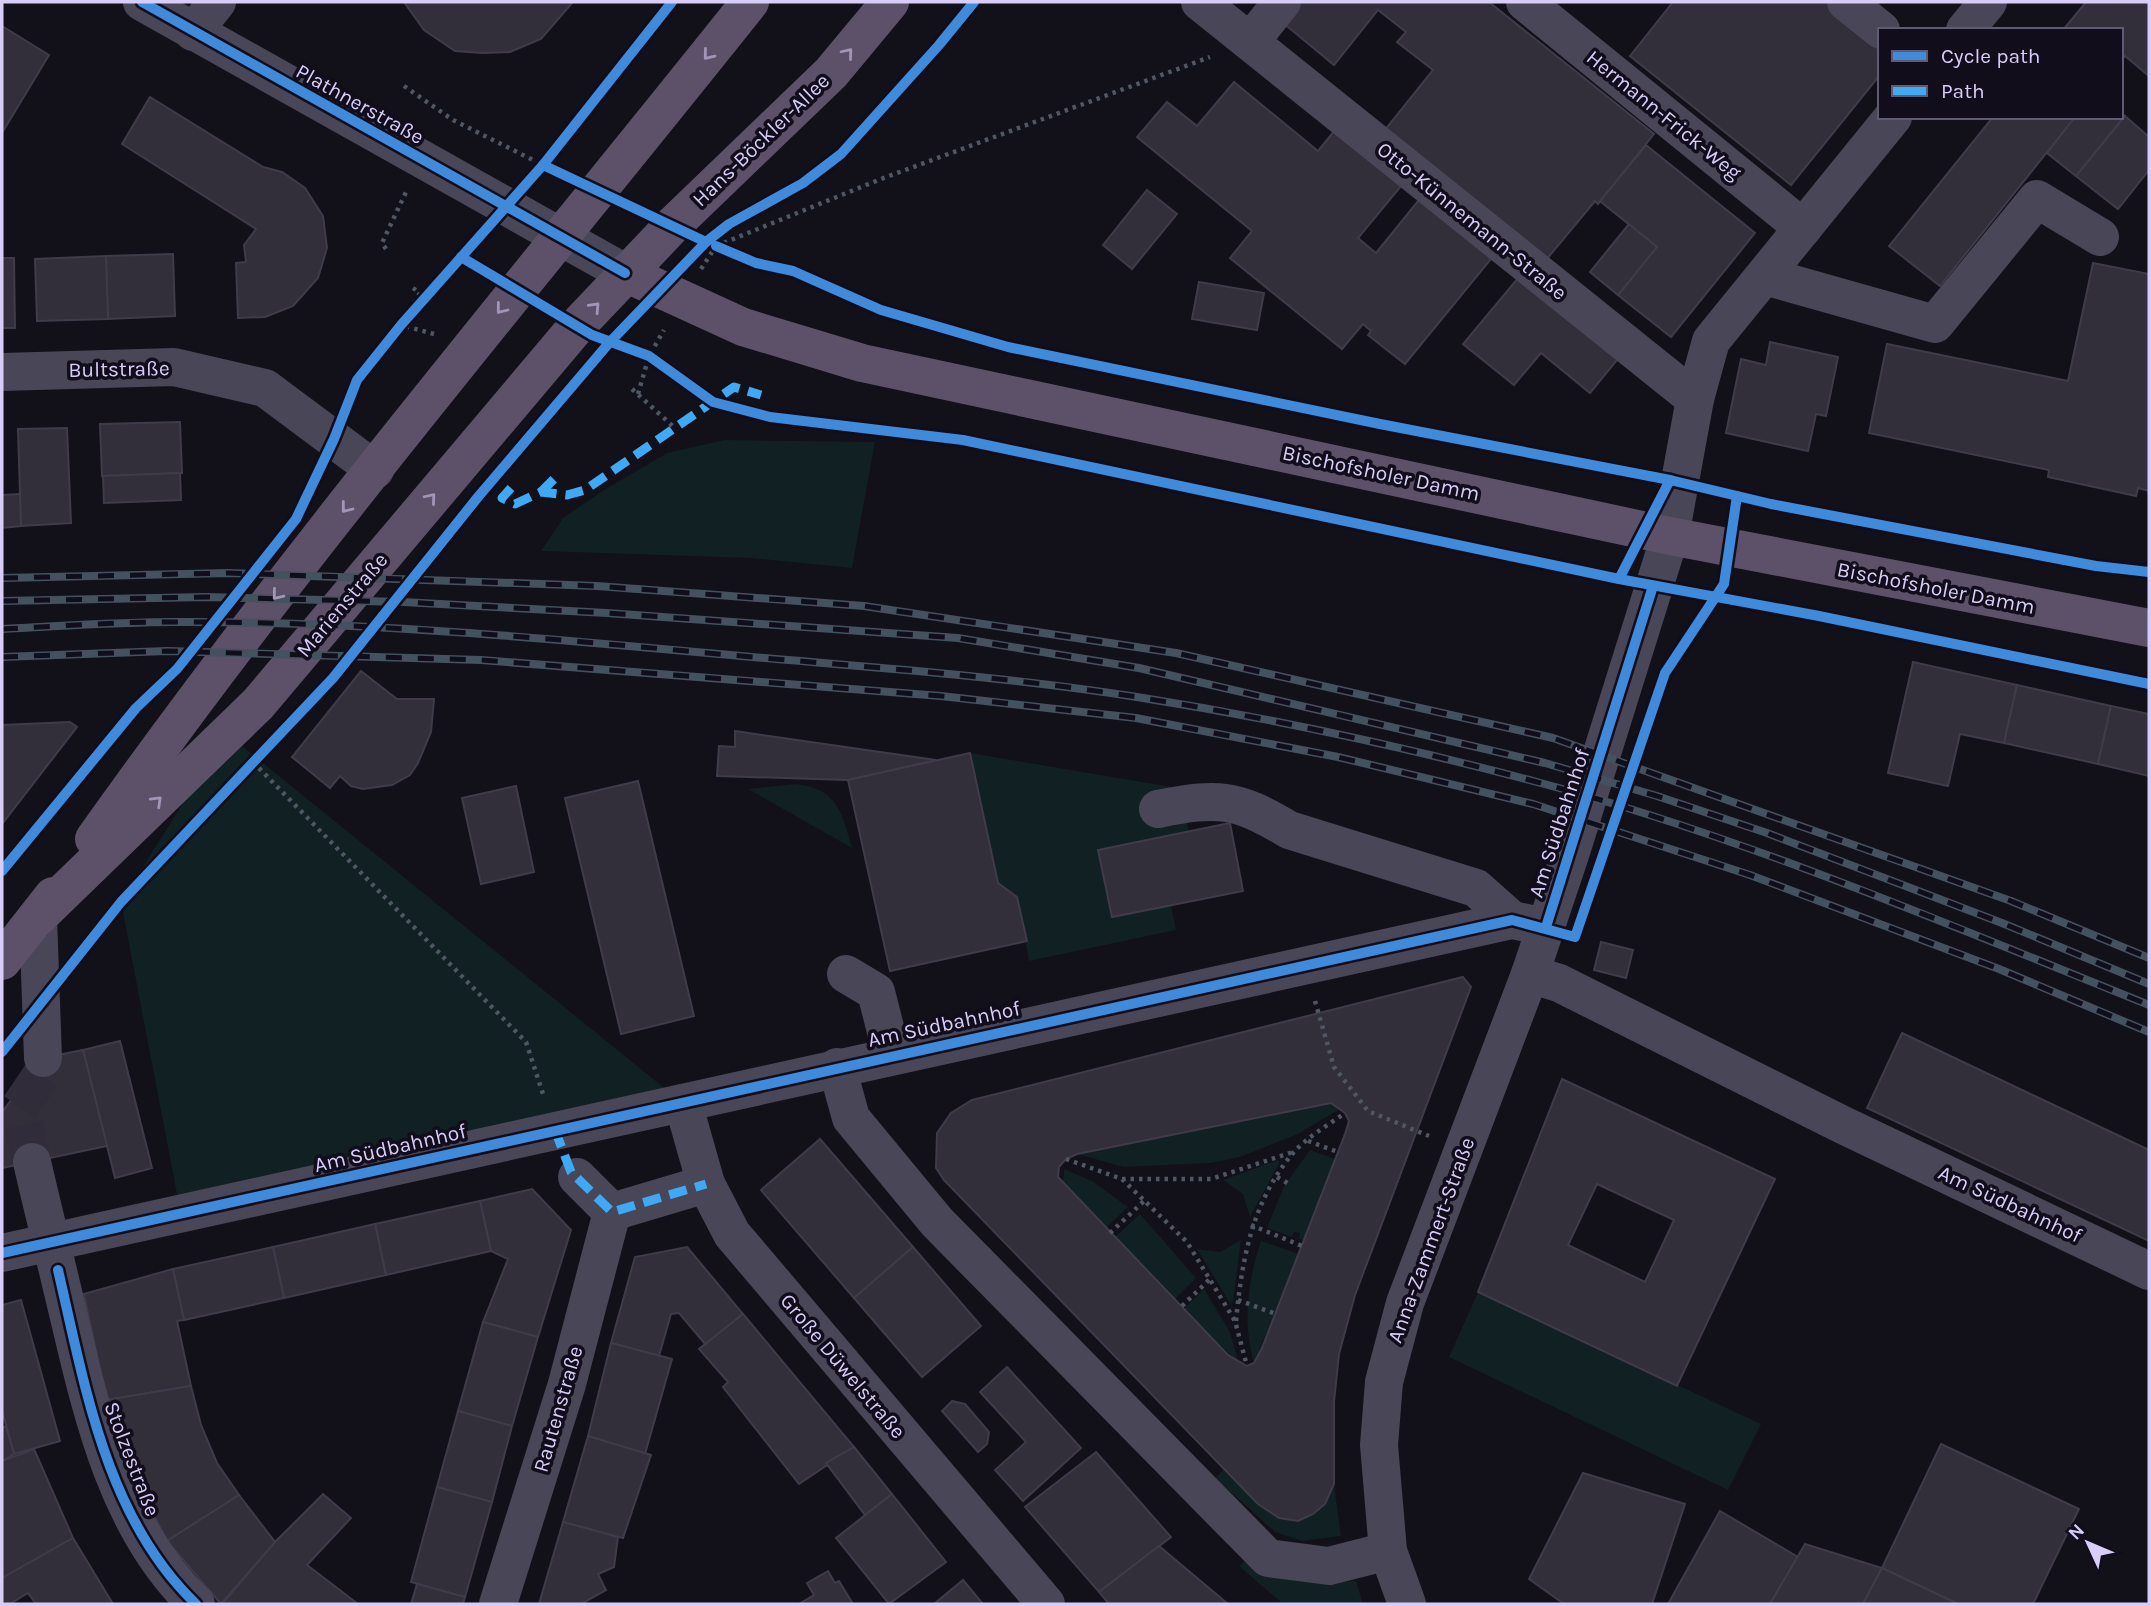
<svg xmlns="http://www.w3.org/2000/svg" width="2151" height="1606" viewBox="0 0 2151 1606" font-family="Karla,sans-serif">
  <rect width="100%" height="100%" fill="#121018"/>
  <g fill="#112022">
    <polygon points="724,440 875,442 852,568 751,558 541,551 563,518 604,490 667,453"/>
    <polygon points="225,736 242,746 683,1103 181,1215 121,902"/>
    <polygon points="970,753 1178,788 1189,832 1098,850 1112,917 1171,905 1176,930 1029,961 1017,898 998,883"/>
    <path d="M796 784C838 789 842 812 852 848L748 789Z"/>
    <polygon points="1331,1103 1340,1109 1298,1134 1240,1157 1211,1163 1124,1167 1077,1154"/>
    <polygon points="1310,1150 1336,1159 1304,1240 1299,1239 1300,1233 1294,1232 1292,1237 1267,1228 1284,1186"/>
    <polygon points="1278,1160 1280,1162 1250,1217 1243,1194 1223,1180"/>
    <polygon points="1064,1169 1092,1181 1128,1207 1106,1228 1063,1184"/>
    <polygon points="1140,1214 1196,1278 1175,1299 1115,1237"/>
    <polygon points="1241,1240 1233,1302 1230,1303 1197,1249 1220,1252"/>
    <path d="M1261 1241 1299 1254 1254 1363C1242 1324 1248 1279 1261 1241Z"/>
    <polygon points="1204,1289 1230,1332 1239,1364 1184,1309"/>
    <polygon points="1478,1292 1761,1424 1728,1490 1449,1357"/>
    <path d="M1224 1469C1246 1492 1265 1516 1298 1521L1334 1484 1341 1536 1302 1541 1275 1532 1215 1478Z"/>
    <path d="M1247 1559C1287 1587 1310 1583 1356 1581L1363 1604H1283L1239 1566Z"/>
  </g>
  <g fill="#322e3a" stroke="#403b4b" stroke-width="2" fill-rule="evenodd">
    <polygon points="404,2 573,2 541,39 510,52 482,53 455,51 424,30"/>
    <polygon points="1291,2 1489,2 1654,134 1598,204 1595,201 1546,260 1384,131 1433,70 1397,42 1406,32 1378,10 1334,65 1277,18"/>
    <polygon points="1673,2 1829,2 1880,42 1880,75 1791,185 1630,56"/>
    <polygon points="2086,2 2149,2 2149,76 2125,56 2121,61 2121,30 2063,30"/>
    <polygon points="2,26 49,55 2,133"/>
    <polygon points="1234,82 1318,151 1340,124 1407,179 1358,238 1376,253 1423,195 1495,254 1405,364 1368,335 1371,331 1363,324 1342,349 1230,258 1252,231 1137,137 1167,102 1197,126"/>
    <polygon points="150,97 263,167 282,172 305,188 323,216 327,248 318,278 293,306 265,317 238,318 236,263 246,262 244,245 256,229 122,144"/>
    <polygon points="2121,113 2125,116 2076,176 2047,153 2075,117 2121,117"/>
    <polygon points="2125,116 2149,137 2149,170 2118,209 2076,176"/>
    <polygon points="1993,117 2075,117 1940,286 1889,246"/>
    <polygon points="1646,145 1755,233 1671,337 1618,295 1657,247 1600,201"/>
    <polygon points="1147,190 1177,214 1132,269 1103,245"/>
    <polygon points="1629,224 1657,247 1618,295 1590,272"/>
    <polygon points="173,254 175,316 108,319 106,256"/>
    <polygon points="106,256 108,319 37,321 35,259"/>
    <polygon points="2,258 14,258 15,328 2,328"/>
    <polygon points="2093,263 2149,274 2149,491 2138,488 2136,496 2048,477 2049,470 1869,433 1887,344 2068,381"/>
    <polygon points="1524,271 1622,354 1590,393 1541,353 1514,385 1463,344"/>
    <polygon points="1199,282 1264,293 1257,330 1192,319"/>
    <polygon points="1770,342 1838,357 1826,416 1816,414 1808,451 1726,433 1741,359 1766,365"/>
    <polygon points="180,422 182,473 102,476 100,424"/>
    <polygon points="67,428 71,523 21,526 18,429"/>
    <polygon points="180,473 181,500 104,503 103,476"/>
    <polygon points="20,494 21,526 2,528 2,495"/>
    <polygon points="1913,662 2017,685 2004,743 1960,734 1948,786 1888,773"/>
    <polygon points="361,671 397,699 434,699 431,732 418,763 410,775 392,785 363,789 351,786 340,776 330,788 292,757"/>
    <polygon points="2017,685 2111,706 2098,764 2004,743"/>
    <polygon points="2111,706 2149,714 2149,776 2098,764"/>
    <polygon points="70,722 77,727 2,824 2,725"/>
    <polygon points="735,731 936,760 848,780 717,776 719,746 735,747"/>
    <polygon points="970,753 998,883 1017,897 1027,941 890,971 848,780"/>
    <polygon points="638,781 694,1016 621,1034 565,798"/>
    <polygon points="516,786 534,872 481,884 462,798"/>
    <polygon points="1230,823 1243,891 1112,917 1098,850"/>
    <polygon points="1601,942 1633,950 1626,978 1594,970"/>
    <path d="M1463 977 1471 987 1355 1295 1339 1354 1334 1402V1484L1325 1504 1313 1514 1298 1521 1279 1518 1258 1504 944 1180 936 1168 937 1133 951 1113 972 1100ZM1331 1103 1345 1113 1349 1121 1345 1134 1262 1348 1254 1363 1247 1366 1228 1355 1058 1177 1059 1167 1066 1159 1077 1154Z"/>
    <polygon points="1902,1033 2149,1150 2149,1241 1867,1108"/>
    <polygon points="120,1041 152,1168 115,1178 83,1050"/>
    <polygon points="83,1050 107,1146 2,1168 2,1112 43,1058"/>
    <path d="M1562 1079 1775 1179 1677 1386 1478 1292ZM1597 1184 1674 1220 1645 1282 1568 1245Z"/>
    <polygon points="820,1139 913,1247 854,1298 761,1190"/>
    <polygon points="532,1189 571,1230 538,1337 483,1322 508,1259 491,1251 480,1201"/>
    <polygon points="480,1201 491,1251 386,1275 375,1224"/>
    <polygon points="375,1224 386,1275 284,1298 273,1247"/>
    <polygon points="273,1247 284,1298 184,1320 173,1269"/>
    <polygon points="687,1247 743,1314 706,1345 679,1313 671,1314 659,1356 611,1343 635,1257"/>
    <polygon points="913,1247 981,1326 922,1377 854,1298"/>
    <polygon points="173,1269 184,1320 177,1321 191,1386 106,1400 84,1294"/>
    <polygon points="21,1300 60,1441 14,1454 2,1410 2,1305"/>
    <polygon points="743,1314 854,1447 799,1484 723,1387 728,1382 699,1349"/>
    <polygon points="483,1322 538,1337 512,1426 458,1411"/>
    <polygon points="611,1343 672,1359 645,1454 588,1436"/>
    <polygon points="1007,1367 1081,1448 1023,1501 995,1470 1026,1442 980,1392"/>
    <polygon points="191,1386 201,1425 217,1463 239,1495 167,1541 123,1453 106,1400"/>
    <polygon points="952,1401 965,1404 989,1432 987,1444 978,1452 942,1411"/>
    <polygon points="458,1411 512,1426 492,1502 437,1487"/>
    <polygon points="6,1426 14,1454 2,1461 2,1428"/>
    <polygon points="588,1436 651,1455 623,1538 563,1522"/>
    <polygon points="1941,1444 2079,1509 2033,1604 1958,1604 1882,1568"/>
    <polygon points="854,1447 892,1494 865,1515 826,1463"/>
    <polygon points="34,1449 73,1538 2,1578 2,1461"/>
    <polygon points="1096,1452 1171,1537 1099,1592 1025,1507"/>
    <polygon points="1583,1473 1685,1504 1652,1604 1564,1604 1529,1579"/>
    <polygon points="437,1487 492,1502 465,1597 411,1582"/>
    <polygon points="323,1494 351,1518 307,1565 358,1604 222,1604 275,1542"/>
    <polygon points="892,1494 946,1562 889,1604 836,1538"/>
    <polygon points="239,1495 275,1542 221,1604 167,1541"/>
    <polygon points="1720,1511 1798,1557 1770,1604 1668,1604"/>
    <polygon points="563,1522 618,1537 614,1567 598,1574 606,1590 581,1604 539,1604"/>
    <polygon points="73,1538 113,1604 36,1604 28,1593 10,1604 2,1604 2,1578"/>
    <polygon points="1805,1544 1882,1568 1863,1604 1770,1604"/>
    <polygon points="1159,1546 1228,1604 1109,1604 1099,1592"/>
    <polygon points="1882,1568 1958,1604 1863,1604"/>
    <polygon points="828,1571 835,1583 839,1581 853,1604 799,1604 814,1595 807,1583"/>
    <polygon points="963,1580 983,1604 934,1604"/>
    <polygon points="417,1584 465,1597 463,1604 411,1604"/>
  </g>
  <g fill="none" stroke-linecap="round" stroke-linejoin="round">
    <polyline stroke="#302c3a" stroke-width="38" stroke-dasharray="38 19" stroke-linecap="butt" points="32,1162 19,1108 42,1074 43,1058"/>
    <g stroke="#4e5763" stroke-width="4.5" stroke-dasharray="3.5 5" stroke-linecap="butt">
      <polyline points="404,86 453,120 543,165"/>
      <polyline points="708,243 716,246 881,179 1210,57"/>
      <polyline points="386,249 382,243 406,192"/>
      <polyline points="701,269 716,246"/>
      <polyline points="413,288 420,293 401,325 434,334"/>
      <polyline points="632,389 676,429"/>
      <polyline points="638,394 649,356 664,330"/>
      <polyline points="253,762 526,1042 543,1094"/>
      <polyline points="1315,1001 1334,1067 1368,1111 1429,1136"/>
      <polyline points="1308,1141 1338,1152"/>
      <polyline points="1066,1159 1122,1179 1187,1242 1235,1321 1247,1366"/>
      <polyline points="1277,1177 1289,1184"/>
      <polyline points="1122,1179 1211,1179 1293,1152"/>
      <polyline points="1251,1225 1302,1246"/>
      <polyline points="1110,1233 1144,1201"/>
      <polyline points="1238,1300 1276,1314"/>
      <polyline points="1182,1306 1211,1278"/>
      <path d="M1236 1321C1242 1259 1252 1202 1293 1153 1306 1138 1328 1125 1345 1113"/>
    </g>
    <g stroke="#494658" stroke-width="38">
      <polyline points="142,2 625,273"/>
      <polyline points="1200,2 1695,399"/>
      <polyline points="1525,2 1803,228"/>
      <polyline points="1846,2 1881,30"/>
      <polyline points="1965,30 1988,2"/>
      <polyline points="193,32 217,2"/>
      <polyline points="1250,42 1282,2"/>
      <polyline points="1765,276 1935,324 2037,199 2100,237"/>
      <polyline points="2,372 174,367 265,388 375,470"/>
      <path d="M1158 809C1218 797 1236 798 1289 830L1476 888 1512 920"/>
      <polyline points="38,917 43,1058"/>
      <polyline points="846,974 876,992 892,1055"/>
      <polyline points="1530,974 1559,983 1843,1125 2149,1271"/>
      <polyline points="837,1067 851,1118 937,1222 1268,1558 1329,1566 1388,1551"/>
      <polyline points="683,1103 706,1184 732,1234 1046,1604"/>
      <path d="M32 1162C44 1214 57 1266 69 1317 93 1419 118 1529 196 1604"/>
      <polyline points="577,1177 612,1212 706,1184"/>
      <polyline points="2,1253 1512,920 1546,927"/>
      <polyline points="498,1604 567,1384 612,1212"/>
      <polyline points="1407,1604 1388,1551 1379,1445 1384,1382 1405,1303 1530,974 1570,855 1670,536 1695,399 1711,341 1893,117"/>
    </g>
    <g stroke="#5d5069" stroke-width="38">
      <polyline points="625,273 743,327 862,363 1670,536 2149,628"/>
      <path d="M94 839C299 550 529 279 750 2"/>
      <polyline points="38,917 258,704 577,326 672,226 831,73 890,2"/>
      <polyline points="2,961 53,896"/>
    </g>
    <g stroke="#44515f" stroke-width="8">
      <g id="rail">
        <polyline points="2,578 229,573 597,586 864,606 1176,653 1553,738 2011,901 2149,958"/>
        <polyline points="2,601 206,597 403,602 607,613 958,638 1139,668 1545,763 1657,796 1767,833 2002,923 2149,984"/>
        <path d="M2 629C64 626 127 621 190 622 377 622 565 640 752 657 880 668 1010 677 1137 697 1271 718 1405 747 1537 782 1744 837 1950 925 2149 1005"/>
        <polyline points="2,657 167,651 481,660 941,696 1136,718 1338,757 1533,804 1750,875 1999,969 2149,1032"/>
      </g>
    </g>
    <use href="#rail" stroke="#110d1b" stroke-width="5" stroke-dasharray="16" stroke-linecap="butt"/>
    <g stroke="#3fa9f5" stroke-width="9" stroke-dasharray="18 9" stroke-linecap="butt">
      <polyline points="511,488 502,498 515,504 541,492 567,495 585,490 734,387 761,395"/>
      <polyline points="541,492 555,478"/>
      <polyline points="555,1130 571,1172 612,1212 706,1184"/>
    </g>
    <g stroke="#110d1b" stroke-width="15">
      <g id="cycleway">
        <polyline points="142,2 625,273"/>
        <polyline points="543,165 706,242"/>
        <polyline points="716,246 756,263 793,271 881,310 1008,347 1380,424 1670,480 1771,504 2096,566 2149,572"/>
        <polyline points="461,257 592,335 649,356 713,402 770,417 963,440 1619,579 1819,616 2149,684"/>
        <polyline points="1619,579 1670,480"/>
        <polyline points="2,871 136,708 177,669 296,519 334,439 357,380 401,325 543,165 672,2"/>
        <polyline points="1546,927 1653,586"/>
        <polyline points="2,1052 121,902 333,678 478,497 609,343 706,242 729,224 803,183 841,154 939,45 974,2"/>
        <polyline points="2,1253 1512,920 1575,937 1665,673 1724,584 1737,496"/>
        <path d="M58 1270C85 1386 106 1518 196 1604"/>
      </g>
    </g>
    <use href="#cycleway" stroke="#408adc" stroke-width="10"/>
  </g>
  <defs><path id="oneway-chevron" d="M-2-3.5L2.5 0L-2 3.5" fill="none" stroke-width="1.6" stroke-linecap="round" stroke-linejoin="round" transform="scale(1.75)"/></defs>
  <g stroke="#a195b8">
    <use href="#oneway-chevron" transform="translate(848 53) rotate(-50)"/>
    <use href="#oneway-chevron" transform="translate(708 55) rotate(129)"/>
    <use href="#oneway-chevron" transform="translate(595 307) rotate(-47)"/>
    <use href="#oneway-chevron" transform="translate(501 309) rotate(128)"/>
    <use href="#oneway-chevron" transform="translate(431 498) rotate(-50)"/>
    <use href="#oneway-chevron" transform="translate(346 508) rotate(128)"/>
    <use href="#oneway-chevron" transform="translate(277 595) rotate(129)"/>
    <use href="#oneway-chevron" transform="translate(157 801) rotate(-44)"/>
  </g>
  <g text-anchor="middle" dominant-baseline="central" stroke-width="7" stroke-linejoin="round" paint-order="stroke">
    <g font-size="21" fill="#d8cdf9" stroke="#110d1b">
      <text transform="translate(360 104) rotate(29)">Plathnerstraße</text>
      <text transform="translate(1664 115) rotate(39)">Hermann-Frick-Weg</text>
      <text transform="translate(761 140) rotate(-44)">Hans-Böckler-Allee</text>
      <text transform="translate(1472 221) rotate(39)">Otto-Künnemann-Straße</text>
      <text transform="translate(119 369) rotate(-1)">Bultstraße</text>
      <text transform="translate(1381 473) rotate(12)">Bischofsholer Damm</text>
      <text transform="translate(1936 588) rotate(11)">Bischofsholer Damm</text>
      <text transform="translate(342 605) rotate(-50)">Marienstraße</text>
      <text transform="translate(1559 823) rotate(-72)">Am Südbahnhof</text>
      <text transform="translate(944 1024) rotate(-12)">Am Südbahnhof</text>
      <text transform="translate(390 1148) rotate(-13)">Am Südbahnhof</text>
      <text transform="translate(2010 1204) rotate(25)">Am Südbahnhof</text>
      <text transform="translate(1431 1240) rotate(-70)">Anna-Zammert-Straße</text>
      <text transform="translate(843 1366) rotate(50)">Große Düwelstraße</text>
      <text transform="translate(558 1409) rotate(-74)">Rautenstraße</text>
      <text transform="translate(132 1459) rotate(69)">Stolzestraße</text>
    </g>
  </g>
  <rect width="2151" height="1606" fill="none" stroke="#d8cdf9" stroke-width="7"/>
  <rect x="1878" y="28" width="245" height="91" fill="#110d1b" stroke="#615a74" stroke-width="2"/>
  <rect x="1892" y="51" width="35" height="10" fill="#408adc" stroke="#615a74" stroke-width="2"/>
  <text x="1941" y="63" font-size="21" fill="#d8cdf9">Cycle path</text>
  <rect x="1892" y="86" width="35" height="10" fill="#3fa9f5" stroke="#615a74" stroke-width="2"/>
  <text x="1941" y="98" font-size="21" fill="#d8cdf9">Path</text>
  <g transform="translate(2088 1543) rotate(314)" stroke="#110d1b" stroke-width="5" paint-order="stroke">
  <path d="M0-5L12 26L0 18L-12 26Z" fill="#d8cdf9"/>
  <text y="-10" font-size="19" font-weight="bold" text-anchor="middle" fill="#d8cdf9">N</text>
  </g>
</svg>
